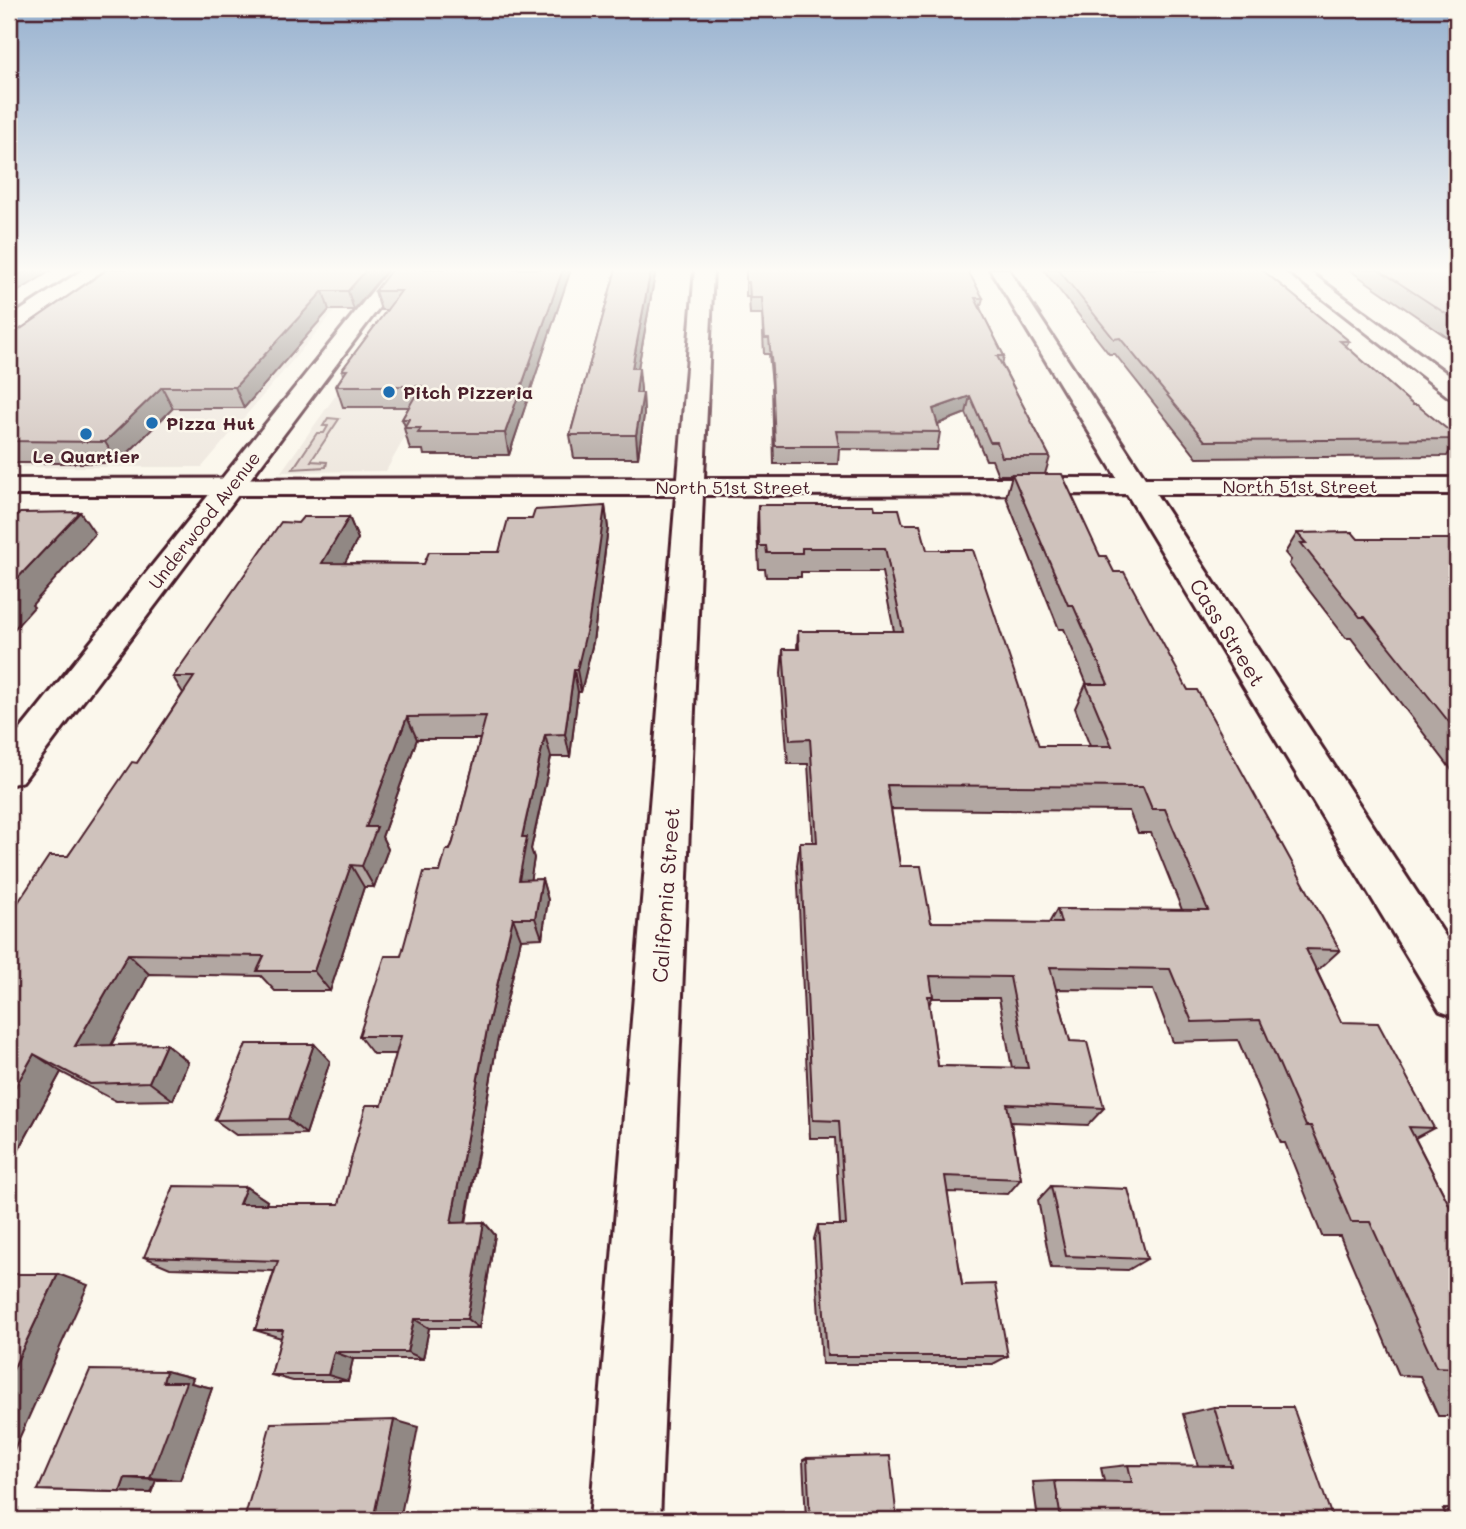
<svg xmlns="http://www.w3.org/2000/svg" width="1466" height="1529" viewBox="0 0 1466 1529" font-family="Mali,sans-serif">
  <rect width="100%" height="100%" fill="#fbf7ec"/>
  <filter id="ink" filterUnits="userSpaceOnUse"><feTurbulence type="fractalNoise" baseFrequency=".0143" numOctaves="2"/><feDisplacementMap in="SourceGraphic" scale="14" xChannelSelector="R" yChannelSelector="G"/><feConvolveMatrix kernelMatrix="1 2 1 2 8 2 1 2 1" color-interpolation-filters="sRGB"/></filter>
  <g filter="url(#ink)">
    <g fill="#eee7de">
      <polygon points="247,269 370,269 202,467 21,467"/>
      <polygon points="426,269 421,408 386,471 281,472"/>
    </g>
    <polygon fill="#e2d7d0" stroke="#967b7e" stroke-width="2" points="328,418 339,419 311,461 327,462 326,467 293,469 317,433 324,433 328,426 323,426"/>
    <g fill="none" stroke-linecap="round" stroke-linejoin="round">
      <g stroke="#4a1f2b" stroke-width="6">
        <g id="minor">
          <polygon points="84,269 105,269 16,331 9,333 9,318"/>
          <polygon points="695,269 713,269 704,478 1117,478 990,269 1008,269 1145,478 1457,478 1457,494 1156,494 1457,954 1457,1017 1440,1011 1127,494 703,495 660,1520 590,1520 676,495 9,495 9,479 678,478"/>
          <polygon points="1285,269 1306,269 1457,381 1457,399 1449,397"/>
        </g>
      </g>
      <g stroke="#4a1f2b" stroke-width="6">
        <polygon id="major" points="390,269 408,269 23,781 9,785 9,744"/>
      </g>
      <use href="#minor" fill="#fbf7ec" fill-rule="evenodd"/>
      <use href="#major" fill="#fbf7ec" fill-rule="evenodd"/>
    </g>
    <g fill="#b2a7a2" stroke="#4a1f2b" stroke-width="2" fill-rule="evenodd">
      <polygon points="388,269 354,310 329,310 244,408 173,408 118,463 9,463 9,337"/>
      <polygon points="571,269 509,455 424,455 423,450 410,450 404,428 405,426 402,419 409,407 343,407 336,386 343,375 342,370 387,310 381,310 375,291"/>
      <polygon points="616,269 656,269 638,368 641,390 641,393 643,393 644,415 638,458 574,458 570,435"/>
      <path d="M746 269 983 298 980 309 1004 356 1002 365 1050 457 1045 474 1100 556 1114 572 1188 690 1340 950 1317 971 1341 1022 1434 1128 1415 1138 1457 1220V1416H1438L1420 1376 1399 1375 1340 1236H1322L1285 1143H1281L1238 1040 1173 1042 1153 990 1056 989 1070 1041 1104 1108 1088 1125 1011 1122 1021 1179 1008 1194 947 1192 962 1285 1008 1356 993 1364H822L814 1239 818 1225H840L835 1138H810L797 865 800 842H813L808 764H788L781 673 783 649H797L798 631H894L882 572H801V577H766L765 569H759L757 529 758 505 875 509 903 524 927 550 1039 746H1090L1075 708 1086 684H1087L1064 629H1059L1006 497 1012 475H998L992 460H986L966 413 938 424 940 432 937 450 839 449 838 464H774L772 385 769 354H764L762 314H750L749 297H746ZM891 809 1129 811 1138 833H1151L1182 910 1057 909 1049 923 931 922 900 866ZM932 998H999L1012 1068 938 1066 929 1005Z"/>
      <polygon points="1043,269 1261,269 1349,341 1346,346 1413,405 1457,437 1457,441 1447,456 1197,458 1115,354 1109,354"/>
      <polygon points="1348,269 1457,269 1457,344"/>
      <polygon points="605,506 608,528 593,642 581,692 578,692 570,757 551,757 531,849 534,858 530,880 542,879 548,900 542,938 521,939 497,1043 466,1223 484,1222 495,1235 479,1328 429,1328 423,1359 353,1359 348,1381 293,1381 271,1375 281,1338 255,1330 274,1271 170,1268 144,1257 246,1187 267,1201 266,1204 339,1204 382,1105 396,1054 373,1054 359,1036 401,956 453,842 480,739 417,739 382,837 388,849 374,887 364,887 330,991 275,991 261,976 149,974 111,1045 166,1044 188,1062 173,1100 116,1101 61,1072 9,1168 68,856 137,763 183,693 173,677 298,523 349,517 358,539 344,563 424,564 499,552 532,519"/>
      <polygon points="1297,533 1358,539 1457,619 1454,623 1457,626 1457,777 1351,638 1346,638 1289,564 1291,560 1285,553"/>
      <polygon points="314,1044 330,1061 306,1134 236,1135 215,1120"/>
      <polygon points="1051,1186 1147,1259 1128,1270 1051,1268 1038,1200"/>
      <polygon points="166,1371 193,1378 191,1383 212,1388 180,1480 156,1480 151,1493 38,1490"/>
      <polygon points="1214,1407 1333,1520 1038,1520 1033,1482 1055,1481 1104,1481 1101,1468 1128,1465 1198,1466 1183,1414"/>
      <polygon points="807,1458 897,1520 806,1520 803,1460"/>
      <polygon points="1443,1509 1457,1509 1457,1520 1448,1520"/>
    </g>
    <g fill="#918884" stroke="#4a1f2b" stroke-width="2">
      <polygon points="29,269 54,269 9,297 9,281"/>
      <polygon points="367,269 388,269 354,310 348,291"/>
      <polygon points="563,269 571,269 509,455 505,433"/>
      <polygon points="651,269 656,269 634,390 632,368"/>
      <polygon points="323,291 329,310 244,408 235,387"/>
      <polygon points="639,368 641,390 638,415 636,393"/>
      <polygon points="162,387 173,408 118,463 105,442"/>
      <polygon points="643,393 644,415 638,458 636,435"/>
      <polygon points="970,396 966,413 930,427 933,409"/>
      <polygon points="605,506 608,528 593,642 581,692 577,670"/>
      <polygon points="80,512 95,534 32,605 34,607 9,635 9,592 12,584"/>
      <polygon points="349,517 358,539 332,586 322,563"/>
      <polygon points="1457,614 1457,619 1435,641 1451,620"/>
      <polygon points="574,670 578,692 570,757 565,734"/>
      <polygon points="407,717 417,739 382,837 388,849 374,887 362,866 366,827"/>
      <polygon points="545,735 551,757 531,849 534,858 527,901 519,880 522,837"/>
      <polygon points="351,865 364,887 330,991 314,971"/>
      <polygon points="542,879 548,900 542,938 535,918"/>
      <polygon points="513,918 521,939 497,1043 463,1235 451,1223 488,1024"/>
      <polygon points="128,954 149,974 101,1064 75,1046"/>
      <polygon points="166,1044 188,1062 173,1100 149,1082"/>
      <polygon points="314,1044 330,1061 306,1134 288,1119"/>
      <polygon points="34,1054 61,1072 9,1168 9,1098"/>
      <polygon points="246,1187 267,1201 261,1218 239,1204"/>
      <polygon points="484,1222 495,1235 479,1328 467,1319"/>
      <polygon points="58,1274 88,1285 9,1461 9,1378"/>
      <polygon points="414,1319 429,1328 423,1359 407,1352"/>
      <polygon points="334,1352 353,1359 348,1381 328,1375"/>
      <polygon points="166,1371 193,1378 191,1383 212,1388 180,1480 150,1478 163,1382"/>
      <polygon points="394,1420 418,1427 400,1520 373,1520"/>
      <polygon points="125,1478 156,1480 151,1493 120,1492"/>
    </g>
    <g fill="#cfc2bc" stroke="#4a1f2b" stroke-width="2" fill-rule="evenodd">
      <polygon points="9,269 29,269 9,281"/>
      <polygon points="108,269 367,269 348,291 323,291 235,387 162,387 105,442 9,441 9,341 11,339 9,339 9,337"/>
      <polygon points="392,269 563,269 505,433 418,433 421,428 404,428 409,419 402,419 421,386 336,386 347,370 342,370 401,291 375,291"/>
      <polygon points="616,269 651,269 632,368 639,368 636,393 643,393 636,435 570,435"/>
      <polygon points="746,269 967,269 983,298 975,298 1004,356 997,356 1050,457 1002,457 997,442 990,442 970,396 933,409 940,432 836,431 839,446 775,446 772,368 769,338 765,338 762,298 750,298 749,282 746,282"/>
      <polygon points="1058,269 1261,269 1349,341 1340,341 1413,405 1417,405 1457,437 1457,439 1205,441 1120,338 1114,339"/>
      <polygon points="1378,269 1457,269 1457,321"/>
      <path d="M1012 474H1062L1100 556H1106L1114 572H1124L1188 690H1197L1340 950 1306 949 1341 1022 1378 1023 1434 1128 1409 1127 1457 1220V1368L1436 1367 1370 1222H1351L1311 1126H1306L1260 1020 1192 1022 1170 969 1050 967 1070 1041 1087 1042 1104 1108 1007 1104 1021 1179 945 1176 962 1285 995 1284 1008 1356H827L818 1225H846L839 1121 813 1120 800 842H817L810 739 790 740 783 649H799L798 631H903L885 548H802V553H767L766 546H759L758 505H874L875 509H899L903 524H920L927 550H973L1039 746H1112L1086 684H1108L1073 605H1068ZM887 785 1143 787 1152 809H1165L1208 910 1057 909 1061 923 931 922 921 866H900ZM930 976 1010 977 1028 1068 938 1066 928 996H933Z"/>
      <polygon points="605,506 589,620 577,670 574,670 565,734 545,735 522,837 527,837 519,880 542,879 535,918 513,918 488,1024 451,1223 484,1222 467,1319 414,1319 407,1352 334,1352 328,1375 271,1375 283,1330 255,1330 278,1261 144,1257 174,1186 246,1187 239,1204 339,1204 366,1105 382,1105 401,1036 359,1036 385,956 401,956 424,872 440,872 446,850 450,850 453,842 486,716 407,717 366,827 377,827 362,866 351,865 314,971 257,971 264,956 128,954 75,1046 166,1044 149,1082 90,1084 34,1054 9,1098 9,916 49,856 68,856 132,762 137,763 194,677 173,677 281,522 298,523 303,517 349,517 322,563 424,564 429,552 499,552 508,519 532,519 535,510"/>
      <polygon points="80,512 12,584 16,584 9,592 9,517 15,517 20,513"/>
      <polygon points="1352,532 1358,539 1457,539 1457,614 1451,620 1457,626 1457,732 1365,617 1360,617 1301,543 1306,543 1297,533"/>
      <polygon points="246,1044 314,1044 288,1119 215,1120"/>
      <polygon points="1051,1186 1128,1189 1147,1259 1066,1256"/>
      <polygon points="9,1274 58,1274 9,1378"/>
      <polygon points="90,1370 166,1371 163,1382 186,1382 150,1478 125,1478 120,1492 38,1490"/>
      <polygon points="1214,1407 1293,1407 1333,1520 1061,1520 1055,1481 1132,1482 1128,1465 1232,1466"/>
      <polygon points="394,1420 373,1520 244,1520 271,1423"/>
      <polygon points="890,1456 897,1520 810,1520 807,1458"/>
    </g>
  </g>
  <linearGradient id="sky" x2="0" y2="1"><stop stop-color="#97b1cf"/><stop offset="0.56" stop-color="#fdfbf6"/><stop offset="1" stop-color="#fdfbf6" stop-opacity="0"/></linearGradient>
  <rect width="1466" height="483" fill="url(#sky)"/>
  <g fill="#1f6fb2" stroke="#fbf7ec" stroke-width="2.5">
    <circle cx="389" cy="392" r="7"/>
    <circle cx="152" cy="423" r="7"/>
    <circle cx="86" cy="434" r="7"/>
  </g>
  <g text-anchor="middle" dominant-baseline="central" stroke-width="5" stroke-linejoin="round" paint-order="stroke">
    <g font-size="18" font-weight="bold" fill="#4a1f2b" stroke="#fbf7ec" text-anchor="start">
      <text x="403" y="392">Pitch Pizzeria</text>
      <text x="166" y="423">Pizza Hut</text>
      <text x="86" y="456" text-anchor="middle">Le Quartier</text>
    </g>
    <g font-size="18" fill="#4a1f2b" stroke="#fbf7ec">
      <text x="1300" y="486">North 51st Street</text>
      <text x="733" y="487">North 51st Street</text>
      <text transform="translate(204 520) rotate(-52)">Underwood Avenue</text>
    </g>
    <g font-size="21" fill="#4a1f2b" stroke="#fbf7ec">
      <text transform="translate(1228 632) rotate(58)">Cass Street</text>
      <text transform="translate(665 895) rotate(-86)">California Street</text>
    </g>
  </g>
  <rect width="1466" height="1529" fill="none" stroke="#fbf7ec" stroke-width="35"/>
  <rect x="18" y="18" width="1431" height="1494" fill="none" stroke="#4a1f2b" stroke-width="2.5" filter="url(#ink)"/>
</svg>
